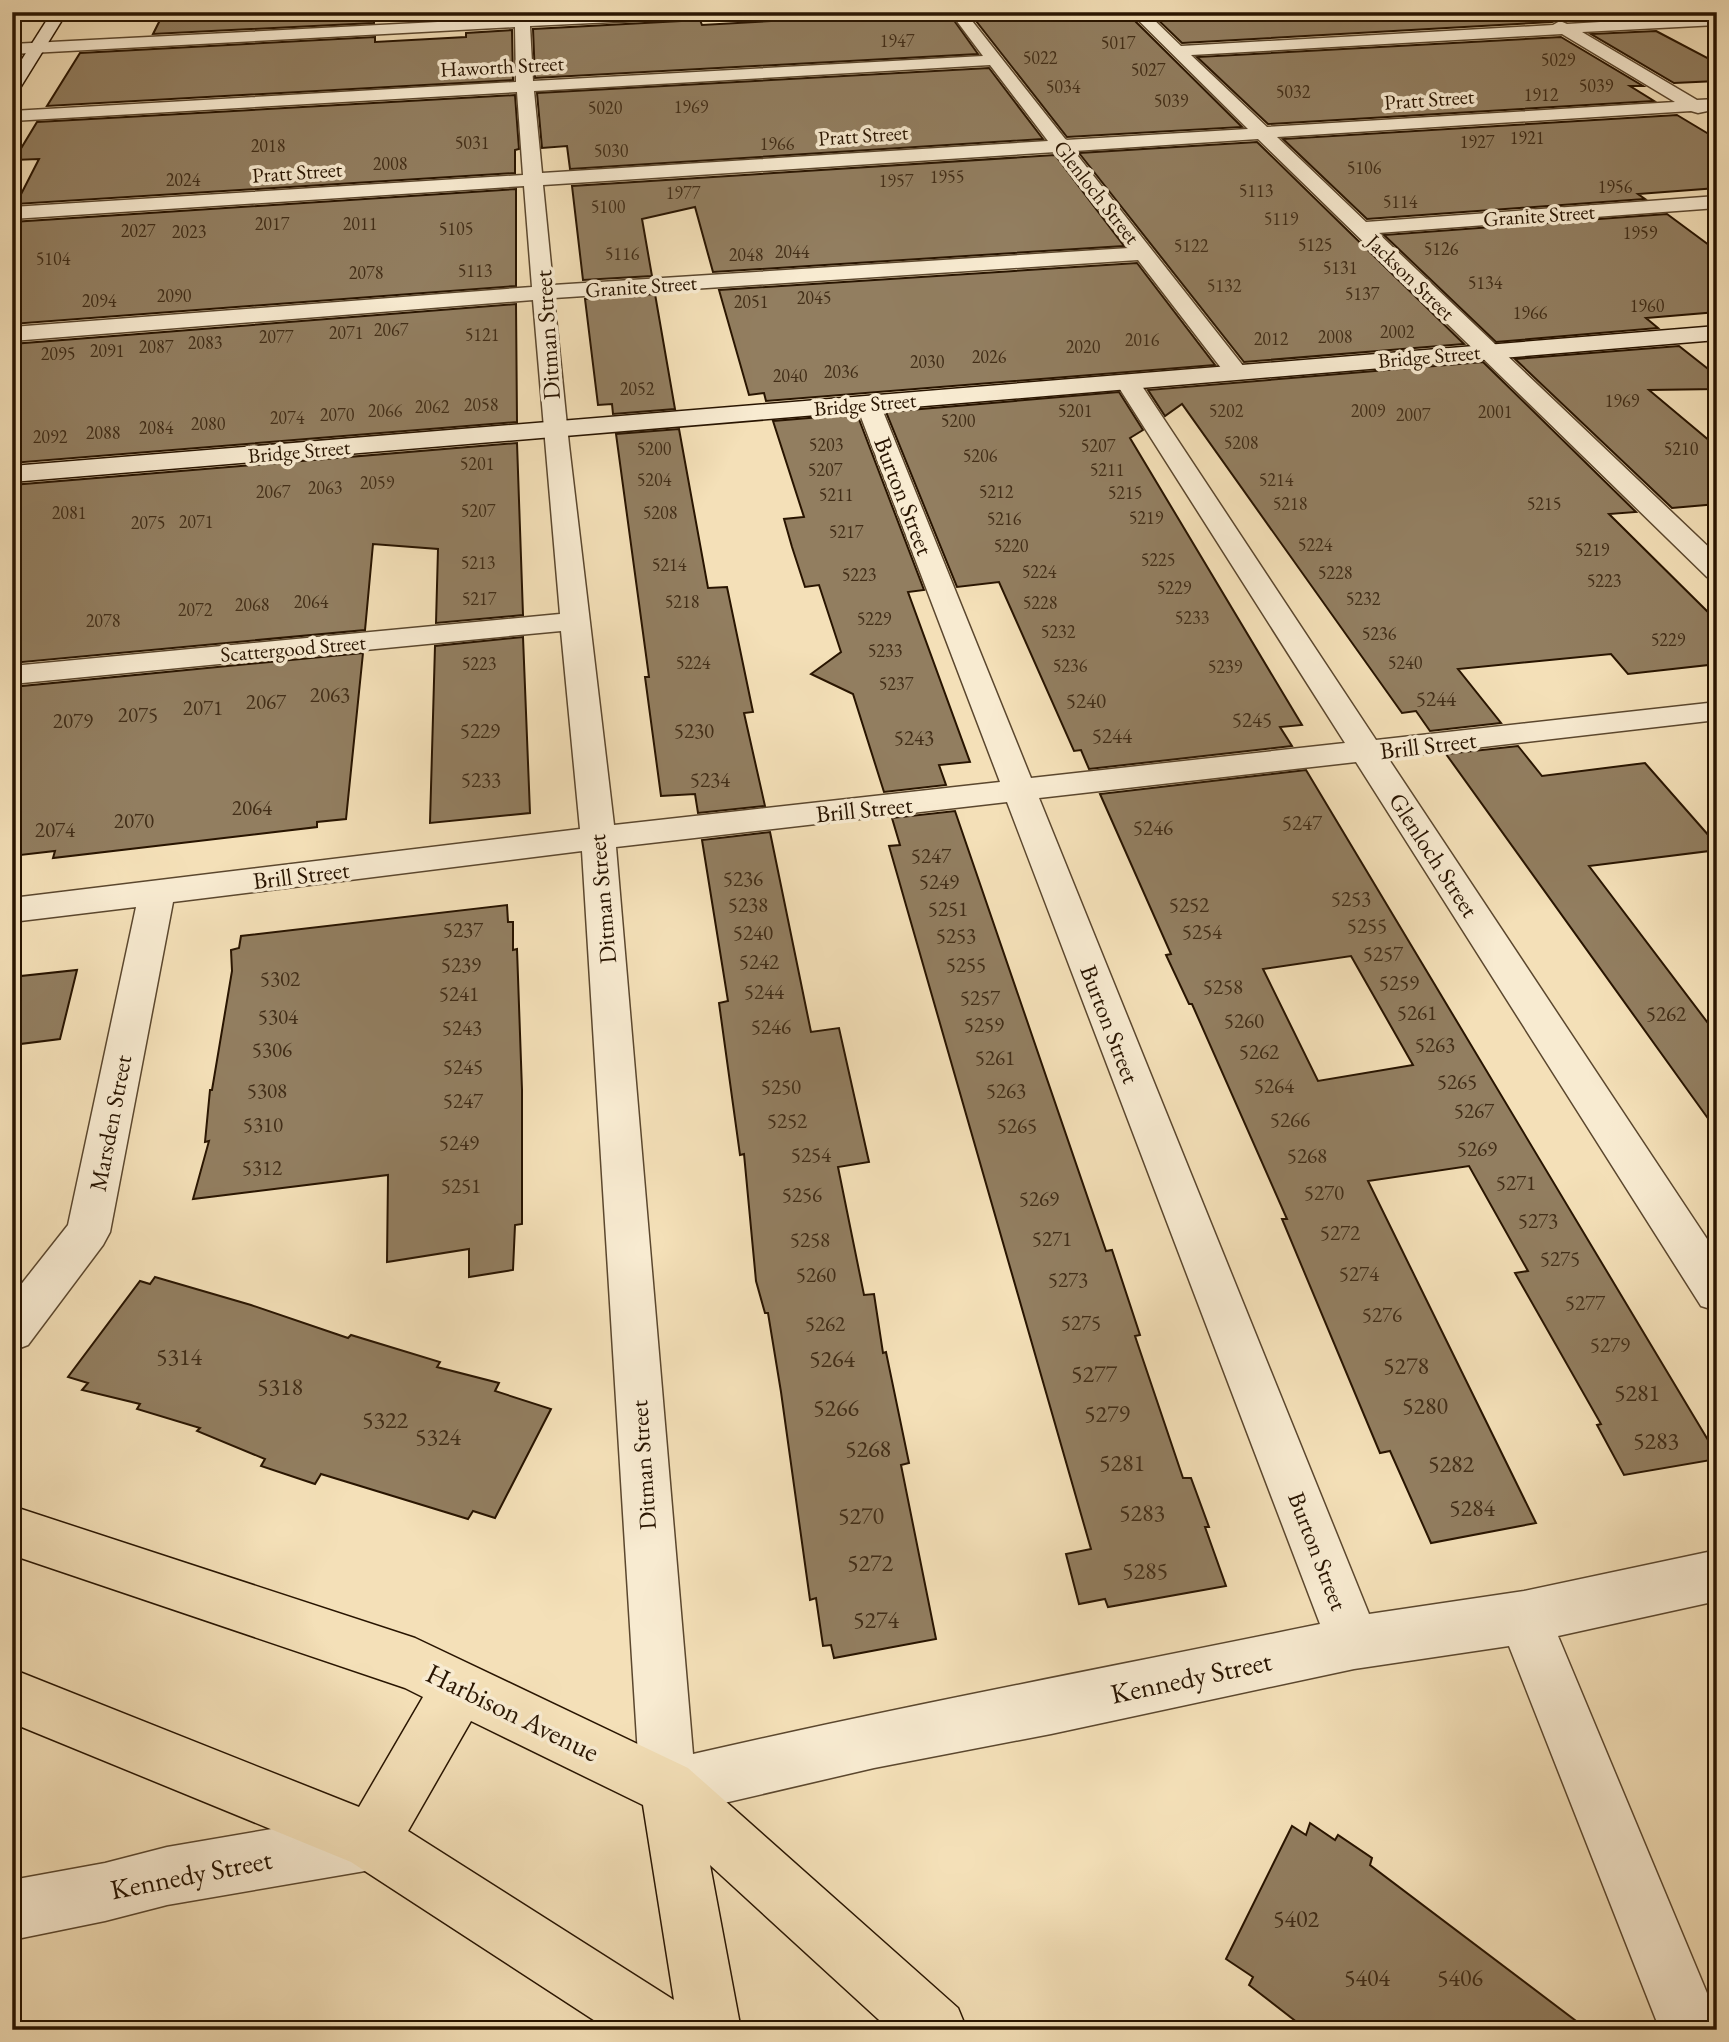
<svg xmlns="http://www.w3.org/2000/svg" width="1729" height="2042" viewBox="0 0 1729 2042" font-family="'EB Garamond',serif">
  <rect width="100%" height="100%" fill="#f4e0b8"/>
  <filter id="stains"><feTurbulence type="fractalNoise" baseFrequency=".00286" numOctaves="4"/><feColorMatrix values="0 0 0 0 .2 0 0 0 0 .09 0 0 0 0 .02 0 0 0 .5 -.17"/></filter>
  <radialGradient id="worn" r=".72"><stop offset=".6" stop-color="#630" stop-opacity="0"/><stop offset="1" stop-color="#630" stop-opacity=".3"/></radialGradient>
  <g fill="#927e60" stroke="#281400" stroke-width="2" fill-rule="evenodd">
    <polygon points="164,12 374,12 374,23 153,34"/>
    <polygon points="846,12 948,12 978,54 535,78 533,29 700,20 702,25 806,19 804,14"/>
    <polygon points="969,12 1112,12 1117,18 1131,17 1242,127 1067,137"/>
    <polygon points="1233,12 1243,20 1408,12 1619,12 1630,18 1567,21 1561,19 1552,22 1182,43 1154,16"/>
    <polygon points="512,30 513,80 47,106 80,53 375,37 375,42 466,37 466,33"/>
    <polygon points="1656,31 1717,63 1717,81 1674,83 1591,34"/>
    <polygon points="1561,37 1643,86 1630,86 1654,101 1268,124 1197,57"/>
    <polygon points="989,68 1043,139 570,169 567,146 542,148 537,93"/>
    <polygon points="515,95 519,149 515,150 515,173 16,204 39,159 14,160 37,122"/>
    <polygon points="1677,115 1717,139 1717,188 1638,194 1645,199 1367,219 1283,139"/>
    <polygon points="1257,142 1464,344 1244,362 1079,153"/>
    <polygon points="1055,155 1124,246 713,272 695,207 642,219 652,276 583,280 572,186"/>
    <polygon points="516,189 516,286 12,324 12,222"/>
    <polygon points="1667,214 1717,251 1717,312 1646,318 1658,328 1496,342 1384,235"/>
    <polygon points="1137,263 1215,365 766,401 764,393 749,395 719,290"/>
    <polygon points="655,294 675,409 613,414 612,404 598,405 585,299"/>
    <polygon points="516,304 517,422 12,463 12,344"/>
    <polygon points="1679,346 1717,376 1717,389 1649,390 1717,447 1717,504 1672,508 1515,359"/>
    <polygon points="1483,362 1636,512 1609,514 1717,621 1717,664 1628,674 1611,654 1458,669 1501,723 1430,731 1416,711 1402,713 1182,404 1165,416 1148,390"/>
    <polygon points="1119,392 1143,430 1130,438 1302,725 1280,727 1292,746 1089,769 1081,750 1074,751 999,582 957,587 886,412"/>
    <polygon points="857,414 924,590 908,592 970,762 939,765 946,785 884,792 853,694 811,674 841,652 819,585 805,587 792,547 784,519 804,517 773,421"/>
    <polygon points="679,429 708,588 727,587 753,712 744,713 765,806 698,813 695,794 661,796 645,677 649,677 616,434"/>
    <polygon points="517,443 523,615 436,623 438,549 373,544 365,630 12,663 12,485"/>
    <polygon points="523,637 530,813 430,823 435,646"/>
    <polygon points="363,653 346,819 317,822 317,827 53,858 55,851 12,856 12,687"/>
    <polygon points="1518,746 1542,776 1645,763 1717,845 1717,850 1589,866 1717,1035 1717,1131 1446,754"/>
    <path d="M1306 770 1717 1455V1459L1624 1475 1597 1425 1601 1424 1515 1273 1528 1271 1469 1166 1368 1181 1536 1523 1431 1543 1390 1451 1380 1453 1282 1219H1287L1192 1004H1189L1166 955 1171 954 1100 794ZM1351 956 1413 1065 1318 1081 1263 969Z"/>
    <polygon points="955,811 1106,1251 1112,1250 1140,1335 1135,1336 1183,1478 1191,1478 1209,1527 1205,1527 1226,1586 1108,1607 1105,1599 1079,1604 1066,1554 1091,1549 889,846 900,845 892,818"/>
    <polygon points="770,832 811,1032 839,1028 869,1162 838,1167 864,1295 874,1294 883,1353 886,1352 909,1463 901,1465 936,1639 834,1658 831,1645 823,1646 816,1598 810,1600 781,1392 768,1313 765,1313 756,1281 744,1154 740,1155 719,1003 728,1001 702,840"/>
    <polygon points="507,905 508,922 513,922 513,950 517,949 522,1090 522,1224 515,1225 513,1270 469,1277 469,1249 387,1262 388,1175 193,1199 209,1141 205,1142 210,1090 212,1090 232,971 231,950 239,948 241,936"/>
    <polygon points="77,970 60,1039 12,1045 12,977"/>
    <polygon points="155,1277 251,1305 348,1338 351,1335 440,1362 437,1367 499,1383 495,1391 551,1409 495,1518 473,1511 468,1519 321,1474 315,1484 261,1466 265,1459 197,1431 200,1428 137,1409 140,1404 82,1390 88,1383 68,1377 140,1281 150,1284"/>
    <polygon points="1310,1823 1335,1840 1338,1835 1372,1858 1370,1865 1588,2030 1307,2030 1249,1985 1253,1977 1226,1959 1292,1826 1306,1835"/>
  </g>
  <g fill="none" stroke-linecap="round" stroke-linejoin="round">
    <g stroke="#5b472e" stroke-width="3">
      <g id="minor">
        <path d="M515 12H530V17L627 12H725L718 17 530 26 533 81 983 56 950 12H965L1066 140 1248 129 1130 12H1146L1181 46 1553 25 1560 21 1567 24 1717 15V25L1582 32 1697 100 1717 99V109L1698 113 1691 111 1277 137 1366 222 1717 196V208L1378 233 1717 555V579L1707 577 1258 139 1074 151 1244 367 1248 372 1244 377H1228L1138 260 554 298 569 445 614 825 1000 782 856 404 859 399 868 397 877 399 880 404 1031 778 1345 743 1116 383 1120 378H1136L1140 383 1376 740 1717 702V720L1388 758 1717 1254V1311L1701 1306 1356 762 1039 798 1369 1614 1524 1591 1717 1550V1601L1558 1636 1717 2017V2030H1660L1509 1646 1354 1669 1051 1734 874 1768 668 1816 648 1808 640 1788 582 851 173 902 110 1232 103 1245 28 1345 12 1351V1296L68 1225 136 907 12 922V898L580 829 561 631 12 684V666L560 614 533 300 12 341V327L532 287 524 186 12 219V207L523 175 517 92 12 121V111L516 82 515 27 12 54V44L515 18ZM1562 34 1675 102 1267 127 1191 55ZM990 65 1048 141 542 173 534 91ZM1056 152 1129 248 553 285 543 185ZM1007 802 1320 1624C1111 1667 901 1706 693 1754L616 847Z"/>
        <polygon points="371,1812 391,1821 400,1841 391,1861 371,1870 167,1905 105,1921 12,1940 12,1880 105,1863 167,1847"/>
      </g>
    </g>
    <g stroke="#281400" stroke-width="3">
      <g id="secondary">
        <polygon points="52,12 67,12 20,88 12,93 12,75"/>
        <polygon points="1717,326 1717,340 12,482 12,466"/>
      </g>
    </g>
    <g stroke="#281400" stroke-width="3">
      <path id="primary" d="M12 1506 415 1638 688 1768 958 2008 967 2030H890L710 1865 741 2030H609L351 1862 12 1723V1669L359 1807 423 1697 405 1688 12 1555ZM471 1721 643 1805 674 2000 408 1831Z"/>
    </g>
    <use href="#minor" fill="#f8ebd1" fill-rule="evenodd"/>
    <use href="#secondary" fill="#f8ebd1" fill-rule="evenodd"/>
    <use href="#primary" fill="#f4e0b8" fill-rule="evenodd"/>
  </g>
  <g text-anchor="middle" dominant-baseline="central" stroke-width="7" stroke-linejoin="round" paint-order="stroke">
    <g font-size="18" fill="#422e18">
      <text x="897" y="40">1947</text>
      <text x="1118" y="42">5017</text>
      <text x="1040" y="57">5022</text>
      <text x="1558" y="59">5029</text>
      <text x="1148" y="69">5027</text>
      <text x="1596" y="85">5039</text>
      <text x="1063" y="86">5034</text>
      <text x="1293" y="91">5032</text>
      <text x="1541" y="94">1912</text>
      <text x="1171" y="100">5039</text>
      <text x="691" y="106">1969</text>
      <text x="605" y="107">5020</text>
      <text x="1527" y="137">1921</text>
      <text x="1477" y="141">1927</text>
      <text x="472" y="142">5031</text>
      <text x="777" y="143">1966</text>
      <text x="268" y="145">2018</text>
      <text x="611" y="150">5030</text>
      <text x="390" y="163">2008</text>
      <text x="1364" y="167">5106</text>
      <text x="947" y="176">1955</text>
      <text x="183" y="179">2024</text>
      <text x="896" y="180">1957</text>
      <text x="1615" y="186">1956</text>
      <text x="1256" y="190">5113</text>
      <text x="683" y="192">1977</text>
      <text x="1400" y="201">5114</text>
      <text x="608" y="206">5100</text>
      <text x="1281" y="218">5119</text>
      <text x="272" y="223">2017</text>
      <text x="360" y="223">2011</text>
      <text x="456" y="228">5105</text>
      <text x="138" y="230">2027</text>
      <text x="189" y="231">2023</text>
      <text x="1640" y="232">1959</text>
      <text x="1315" y="244">5125</text>
      <text x="1191" y="245">5122</text>
      <text x="1441" y="248">5126</text>
      <text x="792" y="251">2044</text>
      <text x="622" y="253">5116</text>
      <text x="746" y="254">2048</text>
      <text x="53" y="258">5104</text>
      <text x="1340" y="267">5131</text>
      <text x="475" y="270">5113</text>
      <text x="366" y="272">2078</text>
      <text x="1485" y="282">5134</text>
      <text x="1224" y="285">5132</text>
      <text x="1362" y="293">5137</text>
      <text x="174" y="295">2090</text>
      <text x="814" y="297">2045</text>
      <text x="99" y="300">2094</text>
      <text x="751" y="301">2051</text>
      <text x="1647" y="305">1960</text>
      <text x="1530" y="312">1966</text>
      <text x="391" y="329">2067</text>
      <text x="1397" y="331">2002</text>
      <text x="346" y="332">2071</text>
      <text x="482" y="334">5121</text>
      <text x="276" y="336">2077</text>
      <text x="1335" y="336">2008</text>
      <text x="1271" y="338">2012</text>
      <text x="1142" y="339">2016</text>
      <text x="205" y="342">2083</text>
      <text x="156" y="346">2087</text>
      <text x="1083" y="346">2020</text>
      <text x="107" y="350">2091</text>
      <text x="58" y="353">2095</text>
      <text x="989" y="356">2026</text>
      <text x="927" y="361">2030</text>
      <text x="841" y="371">2036</text>
      <text x="790" y="375">2040</text>
      <text x="637" y="388">2052</text>
      <text x="1622" y="400">1969</text>
      <text x="481" y="404">2058</text>
      <text x="432" y="406">2062</text>
      <text x="385" y="410">2066</text>
      <text x="1075" y="410">5201</text>
      <text x="1226" y="410">5202</text>
      <text x="1368" y="410">2009</text>
      <text x="1495" y="411">2001</text>
      <text x="337" y="414">2070</text>
      <text x="1413" y="414">2007</text>
      <text x="287" y="417">2074</text>
      <text x="958" y="420">5200</text>
      <text x="208" y="423">2080</text>
      <text x="156" y="427">2084</text>
      <text x="103" y="432">2088</text>
      <text x="50" y="436">2092</text>
      <text x="1241" y="442">5208</text>
      <text x="826" y="444">5203</text>
      <text x="1098" y="445">5207</text>
      <text x="654" y="448">5200</text>
      <text x="1681" y="448">5210</text>
      <text x="980" y="455">5206</text>
      <text x="477" y="463">5201</text>
      <text x="825" y="469">5207</text>
      <text x="1107" y="469">5211</text>
      <text x="654" y="479">5204</text>
      <text x="1276" y="479">5214</text>
      <text x="377" y="482">2059</text>
      <text x="325" y="487">2063</text>
      <text x="273" y="491">2067</text>
      <text x="996" y="491">5212</text>
      <text x="1125" y="492">5215</text>
      <text x="836" y="494">5211</text>
      <text x="1290" y="503">5218</text>
      <text x="1544" y="503">5215</text>
      <text x="478" y="510">5207</text>
      <text x="69" y="512">2081</text>
      <text x="660" y="512">5208</text>
      <text x="1146" y="517">5219</text>
      <text x="1004" y="518">5216</text>
      <text x="196" y="521">2071</text>
      <text x="148" y="522">2075</text>
      <text x="846" y="531">5217</text>
      <text x="1315" y="544">5224</text>
      <text x="1011" y="545">5220</text>
      <text x="1592" y="549">5219</text>
      <text x="1158" y="559">5225</text>
      <text x="478" y="562">5213</text>
      <text x="669" y="564">5214</text>
      <text x="1039" y="571">5224</text>
      <text x="1335" y="572">5228</text>
      <text x="859" y="574">5223</text>
      <text x="1604" y="580">5223</text>
      <text x="1174" y="587">5229</text>
      <text x="479" y="598">5217</text>
      <text x="1363" y="598">5232</text>
      <text x="311" y="601">2064</text>
      <text x="682" y="601">5218</text>
      <text x="1040" y="602">5228</text>
      <text x="252" y="604">2068</text>
      <text x="195" y="609">2072</text>
      <text x="1192" y="617">5233</text>
      <text x="874" y="618">5229</text>
      <text x="103" y="620">2078</text>
      <text x="1058" y="631">5232</text>
      <text x="1379" y="633">5236</text>
      <text x="1668" y="639">5229</text>
      <text x="885" y="650">5233</text>
      <text x="693" y="662">5224</text>
      <text x="1405" y="662">5240</text>
      <text x="479" y="663">5223</text>
      <text x="1070" y="665">5236</text>
      <text x="1225" y="666">5239</text>
      <text x="896" y="683">5237</text>
    </g>
    <g font-size="21" fill="#281400" stroke="#f8ebd1">
      <text transform="translate(502 66) rotate(-3)">Haworth Street</text>
      <text transform="translate(1429 99) rotate(-4)">Pratt Street</text>
      <text transform="translate(863 135) rotate(-4)">Pratt Street</text>
      <text transform="translate(297 172) rotate(-4)">Pratt Street</text>
      <text transform="translate(1097 192) rotate(52)">Glenloch Street</text>
      <text transform="translate(1539 215) rotate(-4)">Granite Street</text>
      <text transform="translate(1411 277) rotate(44)">Jackson Street</text>
      <text transform="translate(641 286) rotate(-4)">Granite Street</text>
      <text transform="translate(1429 356) rotate(-5)">Bridge Street</text>
      <text transform="translate(865 404) rotate(-5)">Bridge Street</text>
      <text transform="translate(299 451) rotate(-5)">Bridge Street</text>
      <text transform="translate(293 648) rotate(-5)">Scattergood Street</text>
    </g>
    <g font-size="21" fill="#422e18">
      <text x="330" y="694">2063</text>
      <text x="1436" y="698">5244</text>
      <text x="1086" y="700">5240</text>
      <text x="266" y="701">2067</text>
      <text x="203" y="707">2071</text>
      <text x="138" y="714">2075</text>
      <text x="1252" y="719">5245</text>
      <text x="73" y="720">2079</text>
      <text x="480" y="730">5229</text>
      <text x="694" y="730">5230</text>
      <text x="1112" y="735">5244</text>
      <text x="914" y="737">5243</text>
      <text x="481" y="779">5233</text>
      <text x="710" y="779">5234</text>
      <text x="252" y="807">2064</text>
      <text x="134" y="820">2070</text>
      <text x="1302" y="822">5247</text>
      <text x="1153" y="827">5246</text>
      <text x="55" y="829">2074</text>
      <text x="931" y="855">5247</text>
      <text x="743" y="878">5236</text>
      <text x="939" y="881">5249</text>
      <text x="1351" y="898">5253</text>
      <text x="748" y="904">5238</text>
      <text x="1189" y="904">5252</text>
      <text x="948" y="908">5251</text>
      <text x="1367" y="925">5255</text>
      <text x="463" y="929">5237</text>
      <text x="1202" y="931">5254</text>
      <text x="753" y="932">5240</text>
      <text x="956" y="935">5253</text>
      <text x="1383" y="953">5257</text>
      <text x="759" y="961">5242</text>
      <text x="461" y="964">5239</text>
      <text x="966" y="964">5255</text>
      <text x="280" y="978">5302</text>
      <text x="1399" y="982">5259</text>
      <text x="1223" y="986">5258</text>
      <text x="764" y="991">5244</text>
      <text x="459" y="993">5241</text>
      <text x="980" y="997">5257</text>
      <text x="1417" y="1012">5261</text>
      <text x="1666" y="1013">5262</text>
      <text x="278" y="1016">5304</text>
      <text x="1244" y="1020">5260</text>
      <text x="984" y="1024">5259</text>
      <text x="771" y="1026">5246</text>
      <text x="462" y="1027">5243</text>
      <text x="1435" y="1044">5263</text>
      <text x="272" y="1049">5306</text>
      <text x="1259" y="1051">5262</text>
      <text x="995" y="1057">5261</text>
      <text x="463" y="1066">5245</text>
      <text x="1457" y="1081">5265</text>
      <text x="1274" y="1085">5264</text>
      <text x="781" y="1086">5250</text>
      <text x="267" y="1090">5308</text>
      <text x="1006" y="1090">5263</text>
      <text x="463" y="1100">5247</text>
      <text x="1474" y="1110">5267</text>
      <text x="1290" y="1119">5266</text>
      <text x="787" y="1120">5252</text>
      <text x="263" y="1124">5310</text>
      <text x="1017" y="1125">5265</text>
      <text x="459" y="1142">5249</text>
      <text x="1477" y="1148">5269</text>
      <text x="811" y="1154">5254</text>
      <text x="1307" y="1155">5268</text>
      <text x="262" y="1167">5312</text>
      <text x="1516" y="1182">5271</text>
      <text x="461" y="1185">5251</text>
      <text x="1324" y="1192">5270</text>
      <text x="802" y="1194">5256</text>
      <text x="1039" y="1198">5269</text>
      <text x="1538" y="1220">5273</text>
      <text x="1340" y="1232">5272</text>
      <text x="1052" y="1238">5271</text>
      <text x="810" y="1239">5258</text>
      <text x="1560" y="1258">5275</text>
      <text x="1359" y="1273">5274</text>
      <text x="816" y="1274">5260</text>
      <text x="1068" y="1279">5273</text>
      <text x="1585" y="1302">5277</text>
      <text x="1382" y="1314">5276</text>
      <text x="1081" y="1322">5275</text>
      <text x="825" y="1323">5262</text>
      <text x="1610" y="1344">5279</text>
    </g>
    <g font-size="24" fill="#281400" stroke="#f8ebd1">
      <text transform="translate(547 335) rotate(-94)">Ditman Street</text>
      <text transform="translate(904 496) rotate(69)">Burton Street</text>
      <text transform="translate(1428 745) rotate(-7)">Brill Street</text>
      <text transform="translate(864 809) rotate(-6)">Brill Street</text>
      <text transform="translate(1434 855) rotate(57)">Glenloch Street</text>
      <text transform="translate(301 875) rotate(-7)">Brill Street</text>
      <text transform="translate(602 899) rotate(-95)">Ditman Street</text>
      <text transform="translate(1110 1024) rotate(69)">Burton Street</text>
      <text transform="translate(110 1123) rotate(-79)">Marsden Street</text>
      <text transform="translate(643 1465) rotate(-94)">Ditman Street</text>
      <text transform="translate(1318 1551) rotate(69)">Burton Street</text>
    </g>
    <g font-size="24" fill="#422e18">
      <text x="179" y="1356">5314</text>
      <text x="832" y="1358">5264</text>
      <text x="1406" y="1365">5278</text>
      <text x="1094" y="1373">5277</text>
      <text x="280" y="1386">5318</text>
      <text x="1637" y="1392">5281</text>
      <text x="1425" y="1405">5280</text>
      <text x="836" y="1407">5266</text>
      <text x="1107" y="1413">5279</text>
      <text x="385" y="1419">5322</text>
      <text x="438" y="1436">5324</text>
      <text x="1656" y="1440">5283</text>
      <text x="868" y="1448">5268</text>
      <text x="1122" y="1462">5281</text>
      <text x="1451" y="1463">5282</text>
      <text x="1472" y="1507">5284</text>
      <text x="1142" y="1512">5283</text>
      <text x="861" y="1515">5270</text>
      <text x="870" y="1562">5272</text>
      <text x="1145" y="1570">5285</text>
      <text x="876" y="1619">5274</text>
      <text x="1296" y="1918">5402</text>
      <text x="1367" y="1977">5404</text>
      <text x="1460" y="1977">5406</text>
    </g>
    <g font-size="28" fill="#281400" stroke="#f8ebd1">
      <text transform="translate(1191 1677) rotate(-12)">Kennedy Street</text>
      <text transform="translate(513 1712) rotate(26)">Harbison Avenue</text>
      <text transform="translate(191 1874) rotate(-11)">Kennedy Street</text>
    </g>
  </g>
  <rect width="1729" height="2042" fill="none" stroke="#f4e0b8" stroke-width="42"/>
  <rect x="14" y="14" width="1701" height="2014" fill="none" stroke="#281400" stroke-width="3.5"/>
  <rect x="21" y="21" width="1687" height="2000" fill="none" stroke="#281400" stroke-width="2"/>
  <rect width="100%" height="100%" filter="url(#stains)"/>
  <rect width="100%" height="100%" fill="url(#worn)"/>
</svg>
